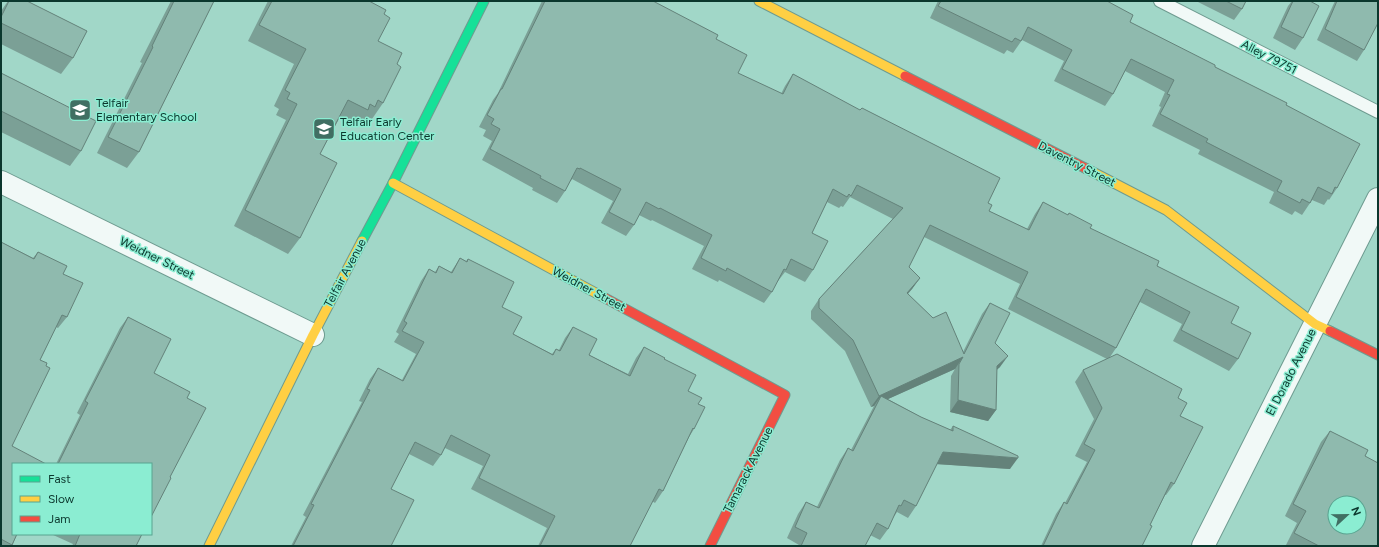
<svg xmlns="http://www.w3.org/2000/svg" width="1379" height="547" viewBox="0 0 1379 547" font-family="Figtree,sans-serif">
  <rect width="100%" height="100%" fill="#a1d7c8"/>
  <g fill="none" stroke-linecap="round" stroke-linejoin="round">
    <g stroke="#6e9b90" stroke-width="14">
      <polyline id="lane" points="1160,1 1378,112"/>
    </g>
    <g stroke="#6e9b90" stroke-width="24">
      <g id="street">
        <polyline points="1,182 313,335"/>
        <polyline points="1203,546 1378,199"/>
      </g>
    </g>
    <g stroke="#6e9b90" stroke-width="11">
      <polyline id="fast" points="362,241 393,183 484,1"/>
    </g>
    <g stroke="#6e9b90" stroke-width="11">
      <g id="slow">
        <polyline points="759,1 905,76"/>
        <polyline points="1085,168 1166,210 1315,324 1330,331"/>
        <polyline points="393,183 605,298"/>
        <polyline points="209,546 313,335 362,241"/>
      </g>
    </g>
    <g stroke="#6e9b90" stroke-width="11">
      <g id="jam">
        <polyline points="905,76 1085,168"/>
        <polyline points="605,298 785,395 710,546"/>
        <polyline points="1330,331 1378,355"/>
      </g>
    </g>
    <use href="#lane" stroke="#f1f9f7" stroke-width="12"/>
    <use href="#street" stroke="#f1f9f7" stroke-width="22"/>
    <use href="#fast" stroke="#16e098" stroke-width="9"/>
    <use href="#slow" stroke="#ffcf43" stroke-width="9"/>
    <use href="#jam" stroke="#f24e42" stroke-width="9"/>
  </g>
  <g fill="#7ba096">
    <polygon points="8,1 27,1 73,58 61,74 1,44 1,11"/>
    <polygon points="171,1 214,1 139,152 127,168 97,153 142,63 140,62"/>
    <polygon points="268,1 369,1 384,14 378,41 397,64 383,103 372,119 368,117 364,123 360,121 357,126 340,117 320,154 300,238 288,254 234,226 286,120 276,115 279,109 274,106 294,64 248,41"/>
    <polygon points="542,1 653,1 716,39 738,73 781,94 785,86 793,74 988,203 989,211 1027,229 1035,214 1043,202 1090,228 1157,266 1231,323 1238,359 1229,371 1173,341 1182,324 1140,302 1116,348 1110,357 1178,398 1180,416 1174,484 1166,495 1165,495 1150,525 1142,546 1041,546 1056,514 1064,502 1065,503 1087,462 1075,456 1094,419 1075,382 1083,370 1107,359 1008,309 1020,284 924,237 909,267 920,278 912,289 908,294 963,352 982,314 990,303 995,343 1000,367 997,369 996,410 988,421 950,412 951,376 955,369 888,399 921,417 950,430 953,426 1010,469 937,464 916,506 908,518 897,512 893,518 888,529 880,540 870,535 865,546 799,546 799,545 787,538 798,514 806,502 817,507 840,460 848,448 851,450 874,406 871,407 845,351 811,319 811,311 819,299 893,219 850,197 843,207 841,206 839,208 827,202 812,233 813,270 805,282 785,272 778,281 777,281 772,292 764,303 719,280 718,282 692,269 704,246 652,220 651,221 639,215 634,225 626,236 601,223 613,201 572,179 571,181 571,180 565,191 557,203 532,190 533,188 482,160 492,141 483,136 486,130 479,127 493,100 498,93"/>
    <polygon points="938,1 1107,1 1130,22 1286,105 1337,188 1329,200 1328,199 1324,205 1312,200 1302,215 1295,211 1292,215 1269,203 1274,192 1198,154 1200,150 1152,126 1161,107 1159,106 1165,92 1125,71 1113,94 1105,106 1054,81 1064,61 1022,40 1013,53 1007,50 1004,54 930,18"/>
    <polygon points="1196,1 1246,1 1242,9 1234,20"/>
    <polygon points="1292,1 1310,1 1303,38 1295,50 1273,38 1288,6"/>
    <polygon points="1335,1 1378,1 1364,50 1357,61 1317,40"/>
    <polygon points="1,73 81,151 70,166 1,132"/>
    <polygon points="1,242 33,258 38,252 63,274 67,317 58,328 56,327 40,360 12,446 17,534 12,546 1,546"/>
    <polygon points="460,258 466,261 468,259 502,307 513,334 552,354 556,349 559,350 565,338 573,327 589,355 628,374 636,358 644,347 664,359 698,404 694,429 689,437 663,491 655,503 652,501 630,546 538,546 547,528 471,489 483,466 445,448 441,455 433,466 409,454 391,489 391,546 291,546 306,517 303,515 362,402 359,401 370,379 378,368 402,380 416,354 394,342 399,334 396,332 421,281 429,269 435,272 439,266 451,272"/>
    <polygon points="128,317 154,373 187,398 170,477 151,464 56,464 80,415 77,413 120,328"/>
    <polygon points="1330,431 1365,456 1378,546 1288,546 1286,545 1297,523 1285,516 1321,442"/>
    <polygon points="51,534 142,534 136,546 72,546 73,544"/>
  </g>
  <g fill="#64827a">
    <polygon points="920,278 912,289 898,304 907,293"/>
    <polygon points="1008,356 1000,367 989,377 997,366"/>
    <polygon points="963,357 955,369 877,404 881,396 874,406 871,407 879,396"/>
    <polygon points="958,400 996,410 988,421 950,412"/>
    <polygon points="943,452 1018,458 1010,469 935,464"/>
  </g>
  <g fill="#8fbaae" stroke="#64827a" fill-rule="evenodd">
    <polygon points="9,1 27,1 87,31 73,58 1,23 1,17"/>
    <polygon points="174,1 214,1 139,152 108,137 153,47 152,46"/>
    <polygon points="272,1 369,1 386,10 384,14 390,18 378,41 402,53 397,64 401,67 383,103 378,100 375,107 370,104 368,110 348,100 320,154 337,163 300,238 245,210 297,104 287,99 290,93 285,90 306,49 259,25"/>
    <polygon points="545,1 653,1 718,35 716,39 747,55 738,73 783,94 793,74 860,110 862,108 1000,178 988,203 992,205 989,211 1029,230 1043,202 1068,215 1069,213 1092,225 1090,228 1159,261 1157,266 1239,307 1231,323 1251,333 1238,359 1181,330 1190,312 1146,289 1116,348 1016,297 1028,272 930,225 909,267 920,278 907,293 933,318 946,312 964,354 990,303 1010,313 995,343 1008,356 997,366 996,410 958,400 959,364 963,357 879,396 853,340 819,308 819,299 903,208 857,185 851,196 849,194 847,197 833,189 812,233 828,241 813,270 791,259 786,270 784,269 772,292 727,268 726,271 701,258 712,235 660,208 659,209 646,202 634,225 609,212 621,189 580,168 580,169 577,168 565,191 540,178 541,176 490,149 500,129 491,124 494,119 487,115 501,89 502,89"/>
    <polygon points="941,1 1107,1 1133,15 1130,22 1215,65 1215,67 1287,103 1286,105 1360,144 1337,188 1335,187 1332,194 1318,187 1310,203 1302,199 1300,203 1277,191 1282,181 1206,142 1208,139 1160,114 1170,95 1167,94 1174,80 1131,59 1113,94 1062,69 1072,50 1028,27 1021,41 1015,38 1012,42 938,6"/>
    <polygon points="1226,1 1246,1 1242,9"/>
    <polygon points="1293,1 1310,1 1319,6 1303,38 1281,27"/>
    <polygon points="1337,1 1378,1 1378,23 1364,50 1325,29"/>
    <polygon points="1,73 96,121 81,151 1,111"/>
    <polygon points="1,242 34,259 38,252 67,266 63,274 83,283 67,317 62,315 40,360 47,363 46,366 50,368 12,446 46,464 13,464 13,534 17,534 12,545 1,539"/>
    <polygon points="460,258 467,262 468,259 514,282 502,307 522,317 513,334 553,355 556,349 560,351 573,327 597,339 589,355 630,376 644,347 665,358 664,359 696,375 688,391 702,398 698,404 705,407 694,429 693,428 663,491 659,489 630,546 540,546 555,516 479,478 490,455 451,435 441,455 415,442 391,489 414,500 391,546 293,546 314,505 311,504 370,390 367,389 378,368 403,381 424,342 402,331 407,323 404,321 429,269 436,273 439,266 452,273"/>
    <polygon points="128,317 171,339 154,373 190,392 187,398 206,408 170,477 171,478 151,517 151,464 58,464 88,403 85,401"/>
    <polygon points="1117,354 1182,389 1178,398 1187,403 1180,416 1203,427 1174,484 1171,482 1150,525 1152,526 1142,546 1043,546 1064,502 1067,504 1095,450 1084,444 1102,408 1083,370"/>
    <polygon points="881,396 921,417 953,431 953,426 1018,456 1018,458 943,452 916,506 904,500 901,506 899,505 888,529 877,523 865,546 801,546 807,533 795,527 806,502 819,508 848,448 853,451"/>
    <path d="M1330 431 1368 450 1365 456 1378 463V546H1319L1294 533 1306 511 1293 504ZM1335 503H1359V527H1335Z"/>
    <polygon points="80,534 142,534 136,546 75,546"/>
  </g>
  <defs>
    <g id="school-square" transform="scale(1.15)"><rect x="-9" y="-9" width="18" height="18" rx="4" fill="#406f63" stroke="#8bedd2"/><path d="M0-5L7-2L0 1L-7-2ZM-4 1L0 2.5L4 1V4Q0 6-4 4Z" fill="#fff"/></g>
  </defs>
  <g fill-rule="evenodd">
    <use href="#school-square" x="80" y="110"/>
    <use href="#school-square" x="324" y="129"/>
  </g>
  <g text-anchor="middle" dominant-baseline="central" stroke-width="3" stroke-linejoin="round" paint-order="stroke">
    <g font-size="12" fill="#0b372d" stroke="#8bedd2">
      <text transform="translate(1269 57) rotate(27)">Alley 79751</text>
      <text transform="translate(1077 164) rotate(27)">Daventry Street</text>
      <text transform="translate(157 258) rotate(26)">Weidner Street</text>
      <text transform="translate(345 273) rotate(-62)">Telfair Avenue</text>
      <text transform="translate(589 289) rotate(28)">Weidner Street</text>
      <text transform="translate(1291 372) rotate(-63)">El Dorado Avenue</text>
      <text transform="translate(748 470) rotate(-63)">Tamarack Avenue</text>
    </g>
    <g font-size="12" fill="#0b372d" stroke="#8bedd2" text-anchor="start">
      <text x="96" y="103">Telfair<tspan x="96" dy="14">Elementary School</tspan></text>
      <text x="340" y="122">Telfair Early<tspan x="340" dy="14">Education Center</tspan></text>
    </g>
  </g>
  <rect width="1379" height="547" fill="none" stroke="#0b372d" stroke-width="4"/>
  <rect x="12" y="463" width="140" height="72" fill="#8bedd2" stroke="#58a490"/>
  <rect x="20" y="476" width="20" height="6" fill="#16e098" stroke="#58a490"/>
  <text x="48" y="483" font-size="12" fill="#0b372d">Fast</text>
  <rect x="20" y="496" width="20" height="6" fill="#ffcf43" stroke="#58a490"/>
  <text x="48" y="503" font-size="12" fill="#0b372d">Slow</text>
  <rect x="20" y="516" width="20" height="6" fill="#f24e42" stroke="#58a490"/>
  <text x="48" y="523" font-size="12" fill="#0b372d">Jam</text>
  <g transform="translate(1347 515) rotate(68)"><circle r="19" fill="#8bedd2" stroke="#58a490"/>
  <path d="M0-3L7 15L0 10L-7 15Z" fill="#406f63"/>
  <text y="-6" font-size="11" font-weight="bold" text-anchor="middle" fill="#0b372d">N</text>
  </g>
</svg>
